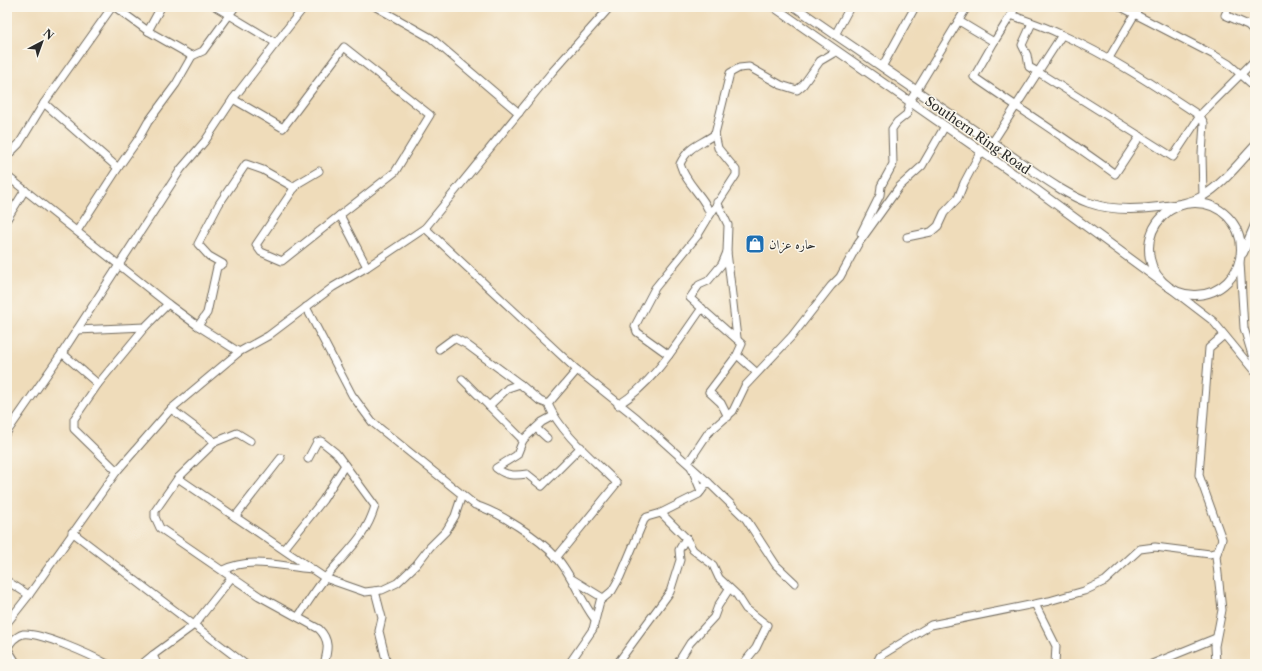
<svg xmlns="http://www.w3.org/2000/svg" width="1262" height="671" viewBox="0 0 1262 671" font-family="'Libre Caslon Text',Amiri,serif">
  <rect width="100%" height="100%" fill="#fbf7ec"/>
  <filter id="ink" filterUnits="userSpaceOnUse"><feTurbulence type="fractalNoise" baseFrequency=".025" numOctaves="2"/><feDisplacementMap in="SourceGraphic" scale="8" xChannelSelector="R" yChannelSelector="G"/><feConvolveMatrix kernelMatrix="1 2 1 2 8 2 1 2 1" color-interpolation-filters="sRGB"/></filter>
  <filter id="wash" filterUnits="userSpaceOnUse"><feTurbulence type="fractalNoise" baseFrequency=".012" numOctaves="4" result="noise"/><feDisplacementMap in="SourceGraphic" scale="16" xChannelSelector="R" yChannelSelector="G"/><feGaussianBlur stdDeviation="0.9" result="paint"/><feColorMatrix in="noise" values="0 0 0 0 0 0 0 0 0 0 0 0 0 0 0 0 0 1.4 0 .05"/><feComposite in="paint" operator="in"/></filter>
  <g filter="url(#wash)">
    <rect width="100%" height="100%" fill="#efdcba"/>
  </g>
  <g filter="url(#ink)">
    <g fill="none" stroke-linecap="round" stroke-linejoin="round">
      <g stroke="#70695d" stroke-width="9">
        <g id="minor">
          <polyline points="376,7 431,38 519,113"/>
          <polyline points="1121,7 1214,55 1229,64 1255,87"/>
          <polyline points="1229,7 1225,15 1248,25 1255,32"/>
          <polyline points="1011,15 1016,7"/>
          <path d="M959 21 994 42 974 77C1021 110 1069 140 1115 174L1140 136"/>
          <polyline points="1032,23 1022,45 1027,55 1029,67 1038,72 1062,35"/>
          <polyline points="148,31 161,7"/>
          <polyline points="835,35 850,7"/>
          <path d="M994 42 1011 15C1027 21 1044 26 1060 34 1110 56 1155 86 1200 116L1204 123 1202 154 1203 196"/>
          <polyline points="276,43 304,7"/>
          <polyline points="192,56 203,51 235,7"/>
          <polyline points="1109,58 1139,7"/>
          <polyline points="882,67 915,7"/>
          <polyline points="233,99 283,128 344,47 430,115 395,172 340,215"/>
          <polyline points="44,103 118,168 139,138 148,122 176,84 192,56 148,31 115,7"/>
          <polyline points="992,143 1038,72 1173,157 1202,113 1255,60"/>
          <polyline points="7,156 19,144 44,103 112,7"/>
          <polyline points="319,171 297,184 256,245 261,252 282,261 340,215 367,267"/>
          <polyline points="7,176 168,304 198,326 239,352"/>
          <polyline points="717,202 728,225 727,252 722,264 708,281 699,285 690,298 742,344 737,355 709,392 721,403 728,417"/>
          <polyline points="710,215 736,175 736,170 718,148 715,134"/>
          <polyline points="7,219 25,190"/>
          <polyline points="425,228 577,370 637,418 708,482 746,519 776,565 795,583"/>
          <polyline points="77,231 118,168"/>
          <polyline points="861,233 880,195 881,186 893,164 892,129 897,122 907,114 910,101 967,7"/>
          <polyline points="907,237 931,232 938,226 944,213 958,198 964,183 981,151"/>
          <polyline points="727,252 737,338"/>
          <polyline points="1240,262 1244,328 1255,365"/>
          <polyline points="1166,285 1213,321 1255,372"/>
          <path d="M306 307 352 395 372 422 475 505C499 512 539 538 557 558 572 575 580 599 594 618"/>
          <polyline points="198,326 207,313 217,267 223,264 209,256 198,244 219,204 246,164 263,170 295,188"/>
          <polyline points="77,330 145,327"/>
          <polyline points="439,349 454,338 466,344 520,384"/>
          <polyline points="62,353 98,384 74,419 74,429 117,471"/>
          <path d="M669 355 637 332 635 326 655 288 698 235 710 215C706 197 686 185 680 164 689 145 700 145 715 134L730 73 739 68 749 67 781 85 797 90 803 85 820 61 837 51"/>
          <polyline points="737,355 756,372"/>
          <polyline points="462,379 523,440"/>
          <polyline points="98,384 145,327 168,304"/>
          <path d="M618 405C655 382 677 343 702 308"/>
          <polyline points="489,406 508,388 520,384 540,401 548,404"/>
          <polyline points="171,409 215,442 237,433 250,441"/>
          <path d="M553 416 542 422 523 440 517 455 496 468C506 476 515 476 527 474L542 486 581 447"/>
          <polyline points="536,428 547,438"/>
          <polyline points="7,432 62,353 181,169 205,141 233,99 276,43 216,7"/>
          <path d="M215 442 178 478 155 511V517L160 528 259 596 319 629C330 640 328 650 324 664"/>
          <polyline points="688,463 708,433 733,411 745,386 792,336 831,286 840,277 858,244 899,187 922,166 945,126"/>
          <polyline points="692,469 701,491"/>
          <polyline points="178,478 325,578 365,592 382,590 397,583 416,565 430,547 446,531 455,516 462,495"/>
          <polyline points="661,513 686,538 693,550 713,565 719,578 737,595 746,609 767,625 756,648 743,664"/>
          <polyline points="235,517 281,458"/>
          <polyline points="72,532 245,664"/>
          <polyline points="284,549 323,500 345,465 336,453 321,441 317,442 308,459"/>
          <path d="M556 558 617 483C593 459 562 435 548 404L577 370"/>
          <path d="M223 570C251 556 282 567 312 569"/>
          <polyline points="572,579 603,598"/>
          <polyline points="7,581 29,595"/>
          <polyline points="375,591 382,618 379,631 387,664"/>
          <polyline points="1035,604 1056,646 1055,664"/>
          <path d="M298 617C307 604 316 589 326 577 345 553 366 538 375 506L345 465"/>
          <polyline points="7,623 29,595 117,471 171,409 239,352 268,336 333,287 367,267 425,228 552,72 610,7"/>
          <polyline points="7,648 17,664"/>
          <path d="M7 649C10 643 16 636 23 634 40 632 91 655 107 664"/>
          <polyline points="153,655 194,625 232,577"/>
          <polyline points="142,664 153,655 157,664"/>
          <polyline points="569,664 593,629 600,601 612,591 620,577 644,520 647,517 661,513 699,494 708,482"/>
          <polyline points="617,664 670,592 680,560 679,550 686,538"/>
          <polyline points="677,664 690,643 714,617 718,606 729,589"/>
          <polyline points="876,664 880,656 931,625 1049,601 1084,591 1105,581 1140,549 1155,547 1210,554 1217,552"/>
          <polyline points="1152,664 1216,638"/>
          <polyline points="1216,664 1215,646 1222,610 1216,556 1222,539 1199,475 1209,348 1224,335"/>
        </g>
      </g>
      <g stroke="#70695d" stroke-width="10">
        <g id="major">
          <polyline points="774,7 1034,188 1166,285"/>
          <path d="M795 7 1029 168C1077 201 1098 215 1159 207 1174 205 1189 204 1203 196 1223 184 1239 163 1255 146"/>
          <circle cx="1195" cy="249" r="46"/>
          <polyline points="1243,253 1255,225"/>
        </g>
      </g>
      <use href="#minor" stroke="#fff" stroke-width="7"/>
      <use href="#major" stroke="#fff" stroke-width="8"/>
    </g>
  </g>
  <defs>
    <g id="shop-square" transform="scale(1)"><rect x="-9" y="-9" width="18" height="18" rx="4" fill="#1f6fb2" stroke="#fbf7ec"/><path d="M-5-2.5h2.3a2.7 3.5 0 0 1 5.4 0H5L5.5 6h-11ZM-1.5-2.5h3a1.5 2.3 0 0 0-3 0Z" fill="#fff"/></g>
  </defs>
  <g fill-rule="evenodd">
    <use href="#shop-square" x="755" y="244"/>
  </g>
  <g text-anchor="middle" dominant-baseline="central" stroke-width="3" stroke-linejoin="round" paint-order="stroke">
    <g font-size="13" fill="#2b2b2b" stroke="#fbf7ec">
      <text transform="translate(978 135) rotate(35)">Southern Ring Road</text>
    </g>
    <g font-size="13" fill="#2b2b2b" stroke="#fbf7ec" text-anchor="start">
      <text x="769" y="244">حاره عزان</text>
    </g>
  </g>
  <rect width="1262" height="671" fill="none" stroke="#fbf7ec" stroke-width="24"/>
  <g transform="translate(42 42) rotate(41)" stroke="#fbf7ec" stroke-width="3" paint-order="stroke">
  <path d="M0-3L7 15L0 10L-7 15Z" fill="#2b2b2b"/>
  <text y="-6" font-size="11" font-weight="bold" text-anchor="middle" fill="#2b2b2b">N</text>
  </g>
</svg>
